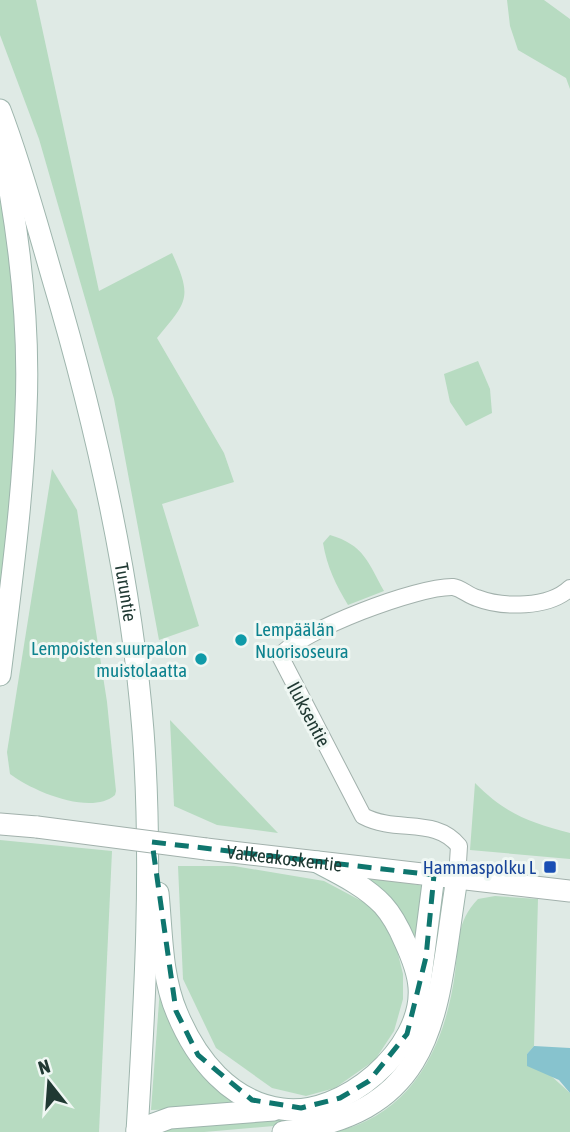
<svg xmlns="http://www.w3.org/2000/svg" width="570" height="1132" viewBox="0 0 570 1132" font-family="'Asap Condensed',sans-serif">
  <rect width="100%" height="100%" fill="#dfeae5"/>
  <g fill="#b7dbc1">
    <path d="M0 0H36L99 291 172 253C193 298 187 302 157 338L224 453 234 482 162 504 199 626 159 640 114 399 39 139 0 35Z"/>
    <polygon points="507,0 544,0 570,19 570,89 566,78 518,50 510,26"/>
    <path d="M0 190C7 238 14 286 16 335 19 423 10 510 0 598Z"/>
    <polygon points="478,361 490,389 492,413 466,426 450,402 444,374"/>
    <path d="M52 469 77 510 107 702 116 791 115 795C91 816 32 791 10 774L7 752Z"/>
    <path d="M330 535C364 545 368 562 384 591L348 605C336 585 327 567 323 543Z"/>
    <polygon points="170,720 278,833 217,825 174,806"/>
    <path d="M475 783C506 814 528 822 570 833V859L470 850Z"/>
    <polygon points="0,840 112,851 99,1132 0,1132"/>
    <polygon points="178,866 234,866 324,881 369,905 384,924 397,950 403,974 403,999 394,1031 375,1060 335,1088 306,1096 272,1088 216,1048 183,979"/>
    <polygon points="369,877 425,886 418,961 365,879"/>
    <path d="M495 896 538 899 534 1046 527 1054 570 1093V1132H334C412 1115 445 1047 455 973 459 943 456 922 478 899Z"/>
    <polygon points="443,897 425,1025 383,1090 307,1123 204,1132 155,1132 163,1128 275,1119 392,1068"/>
    <polygon points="160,988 253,1107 151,1110"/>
  </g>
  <polygon fill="#87c3ce" points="534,1046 570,1048 570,1093 559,1080 527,1066 527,1054"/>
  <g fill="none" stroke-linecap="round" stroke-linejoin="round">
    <g stroke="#a2b1ac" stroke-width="18">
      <path id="minor" d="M457 878 459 846C435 816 397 834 363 816L280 656C302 630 418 586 453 587 461 588 469 596 477 598 503 608 549 608 570 588"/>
    </g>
    <g stroke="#a2b1ac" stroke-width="23">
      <g id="tertiary">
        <polyline points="0,824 37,827"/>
        <path id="s1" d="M206 849 570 891"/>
      </g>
    </g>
    <g stroke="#9eb5ad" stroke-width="23">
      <g id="secondary">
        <path id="s2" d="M0 110C21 165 36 221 52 276 96 424 131 577 143 731 153 864 145 999 137 1132"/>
        <path d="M0 675C11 586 23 498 26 409 30 322 19 234 2 148"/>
        <path d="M158 893C162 932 161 976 177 1013 196 1059 230 1102 282 1109 342 1118 424 1049 419 987 418 973 411 955 405 942 399 928 393 916 383 905 365 886 340 874 317 862"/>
        <polyline points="420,984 434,875"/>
        <polyline points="137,1130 170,1118 274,1110"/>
        <path d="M283 1132C443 1112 436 1007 457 878"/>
      </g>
    </g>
    <use href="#minor" stroke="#fff" stroke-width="16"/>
    <use href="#tertiary" stroke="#fff" stroke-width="21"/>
    <use href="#secondary" stroke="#fff" stroke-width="21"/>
    <g stroke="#a2b1ac" stroke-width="23" stroke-linecap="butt">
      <polyline id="tertiary-bridge" points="37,827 206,849"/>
    </g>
    <use href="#tertiary-bridge" stroke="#fff" stroke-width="21"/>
  </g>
  <path fill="none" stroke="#0f766e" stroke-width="5" stroke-dasharray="14 9" stroke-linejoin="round" d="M152 842 434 875 426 957 407 1034 369 1081 340 1098 301 1108 252 1100 198 1055 176 1011Z"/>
  <g fill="#0f9aa8" stroke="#eff7f3" stroke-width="2.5">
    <circle cx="241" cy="640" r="7"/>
    <circle cx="201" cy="659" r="7"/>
  </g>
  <rect fill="#1a4fb4" stroke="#eff7f3" stroke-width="2.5" x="543" y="860" width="14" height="14" rx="3.5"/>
  <g text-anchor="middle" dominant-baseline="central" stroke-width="6" stroke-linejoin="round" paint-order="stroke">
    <g font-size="19" fill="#203933" stroke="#eff7f3">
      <text stroke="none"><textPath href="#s2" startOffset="499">Turuntie</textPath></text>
      <text transform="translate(309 714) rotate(62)">Iluksentie</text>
      <text stroke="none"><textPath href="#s1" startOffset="79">Valkeakoskentie</textPath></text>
    </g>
    <g font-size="19" fill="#0d838f" stroke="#eff7f3" text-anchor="start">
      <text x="255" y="629">Lempäälän<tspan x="255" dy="22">Nuorisoseura</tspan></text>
      <text x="187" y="648" text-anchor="end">Lempoisten suurpalon<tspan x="187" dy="22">muistolaatta</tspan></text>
    </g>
    <g font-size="19" fill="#164399" stroke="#eff7f3" text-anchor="end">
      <text x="536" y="867">Hammaspolku L</text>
    </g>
  </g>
  <g transform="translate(49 1083) rotate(343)" stroke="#eff7f3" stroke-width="5" paint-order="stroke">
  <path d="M0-5L12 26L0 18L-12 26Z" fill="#203933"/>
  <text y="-10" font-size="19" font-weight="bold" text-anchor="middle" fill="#203933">N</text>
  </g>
</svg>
